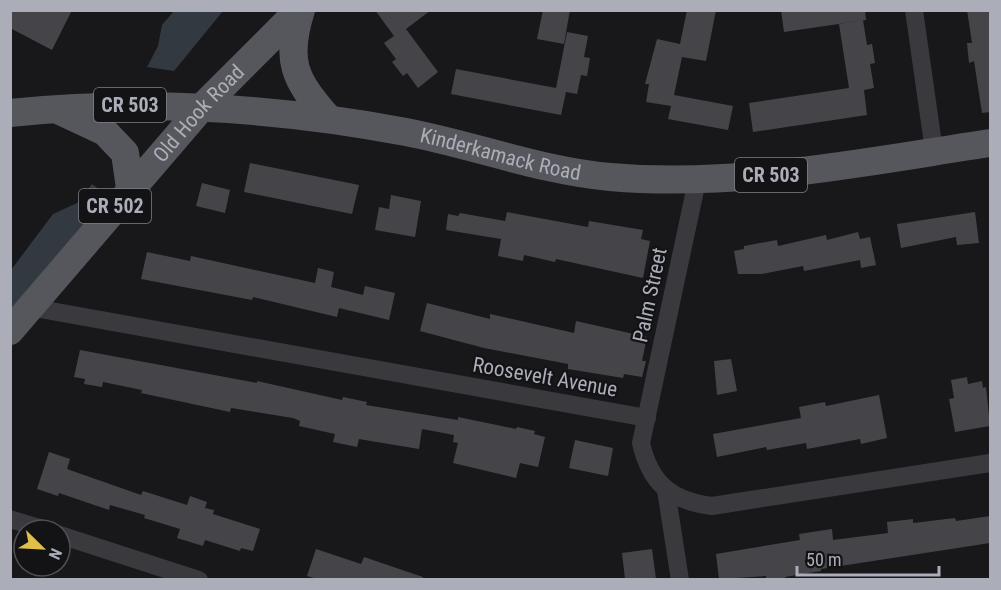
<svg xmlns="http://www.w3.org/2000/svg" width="1001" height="590" viewBox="0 0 1001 590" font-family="'Roboto Condensed',sans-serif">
  <rect width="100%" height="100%" fill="#18181a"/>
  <g fill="#323941">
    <polygon points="174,11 223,11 174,71 147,67 158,46 162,25"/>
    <polygon points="92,184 109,197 11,310 11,270 53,214 77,203"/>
  </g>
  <g fill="#454549">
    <polygon points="10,10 72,10 52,50 10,28"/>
    <polygon points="375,10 431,10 406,29 438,72 418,88 407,73 403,76 392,62 396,59 384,43 394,36"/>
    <polygon points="543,10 570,10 564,44 537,39"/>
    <polygon points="687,10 716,10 706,61 682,57 674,95 733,106 728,130 668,119 671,106 646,102 649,84 645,84 657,39 680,44"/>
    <polygon points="781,10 865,10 866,20 784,32"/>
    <polygon points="967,10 990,10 990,112 982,113 974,61 969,63 967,43 972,43"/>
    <polygon points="863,20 867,45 872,44 875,63 870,64 874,88 864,90 867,115 753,132 749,103 849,88 839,24"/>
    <polygon points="567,32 588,36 584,57 590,58 587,76 581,75 577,94 566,92 561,115 451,94 456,69 556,88"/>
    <polygon points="250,163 359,185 352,214 244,192"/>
    <polygon points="202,183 230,190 225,213 196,206"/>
    <polygon points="391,195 421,201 415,237 375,230 379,207 389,209"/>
    <polygon points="507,212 588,227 589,221 643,230 641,239 650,241 643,278 556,259 555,262 524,255 523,261 498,256 501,239 446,230 448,214 458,216 460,213 505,221"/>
    <polygon points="975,212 979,243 957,245 956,237 901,248 897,224"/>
    <polygon points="858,232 860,239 870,237 876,265 861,268 860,260 804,271 803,266 762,274 738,274 734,251 744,249 744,246 777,240 778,246 826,235 827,240"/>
    <polygon points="147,252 190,261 191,256 315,283 318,268 334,272 331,287 363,295 365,286 395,293 389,320 339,308 337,317 253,297 252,300 141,279"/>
    <polygon points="427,303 490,319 490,314 574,333 576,321 647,337 642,361 646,361 642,377 624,374 623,378 568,369 568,364 484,348 420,331"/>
    <polygon points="80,350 257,383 257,381 342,400 343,397 367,402 366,405 458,420 458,417 516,429 517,427 535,431 534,434 545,437 538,467 520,463 516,478 453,463 458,443 453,442 454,435 422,429 419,449 359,439 357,447 333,442 335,434 299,426 300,421 293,418 231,408 230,412 141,393 142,390 103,382 102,387 84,384 85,379 74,377"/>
    <polygon points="731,359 737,391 717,395 714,361"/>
    <polygon points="967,377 968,384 982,381 983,388 986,387 990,426 955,432 949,399 954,398 951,380"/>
    <polygon points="879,395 887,438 861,444 860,439 807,449 806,443 767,450 766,447 717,457 713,434 801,418 799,407 825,402 826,406"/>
    <polygon points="575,440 613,448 608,476 569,468"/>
    <polygon points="49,452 70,459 67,469 141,495 143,491 187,505 190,496 207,502 205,508 214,510 213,514 260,529 253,551 241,548 240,551 205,540 203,546 177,538 180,529 144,518 145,515 110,505 109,510 59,493 58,496 37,489"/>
    <polygon points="990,516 990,543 821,569 821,571 785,577 786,579 766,579 766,576 719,579 716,554 800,540 799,534 832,529 833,540 888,533 887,522 913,519 913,523 955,518 956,521"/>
    <polygon points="316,549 361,564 364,557 423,577 423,579 317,579 307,576"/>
    <polygon points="652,549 656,579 625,579 622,553"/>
  </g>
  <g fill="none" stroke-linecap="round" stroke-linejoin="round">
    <g stroke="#39393e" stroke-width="18">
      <polyline points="914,10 934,151"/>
      <path d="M697 181 641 443C650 483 671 501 712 506L990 463"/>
      <polyline points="29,307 647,418"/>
      <polyline points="666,490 680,580"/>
      <polyline points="10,519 46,530"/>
      <polyline points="60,535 199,580"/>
    </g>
    <g stroke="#56565d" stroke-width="28">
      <path d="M301 10C285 61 294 79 328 118"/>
      <polyline points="58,110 105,132 125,153 130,188"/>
      <path id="s1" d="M10 113C144 99 274 107 406 132 474 145 541 171 610 177 738 188 864 162 990 143"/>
      <path id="s2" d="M10 331 203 106 299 10"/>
    </g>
  </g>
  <g text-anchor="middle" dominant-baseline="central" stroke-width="4.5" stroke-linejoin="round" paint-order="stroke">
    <g fill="#131315" stroke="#7d8087" stroke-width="1.5">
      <rect x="94" y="88" width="72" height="34" rx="4.5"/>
      <rect x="735" y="158" width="72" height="34" rx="4.5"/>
      <rect x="79" y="189" width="72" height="34" rx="4.5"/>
    </g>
    <g font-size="20" font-weight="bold" fill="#abaeb8">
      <text x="130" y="105">CR 503</text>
      <text x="771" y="175">CR 503</text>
      <text x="115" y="206">CR 502</text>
    </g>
    <g font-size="21" fill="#abaeb8" stroke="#131315">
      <text stroke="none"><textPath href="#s2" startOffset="288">Old Hook Road</textPath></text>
      <text stroke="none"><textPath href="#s1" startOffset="495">Kinderkamack Road</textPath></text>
      <text transform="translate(650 295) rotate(-78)">Palm Street</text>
      <text transform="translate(545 377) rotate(10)">Roosevelt Avenue</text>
    </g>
  </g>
  <rect width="1001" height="590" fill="none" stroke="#abaeb8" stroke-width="24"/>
  <g transform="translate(42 548) rotate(114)"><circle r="28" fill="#131315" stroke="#505156" stroke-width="1.5"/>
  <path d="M0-4.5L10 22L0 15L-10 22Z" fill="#e0be4a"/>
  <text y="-9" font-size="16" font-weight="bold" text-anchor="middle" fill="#abaeb8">N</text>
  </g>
  <path d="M797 566v9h142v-9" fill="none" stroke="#abaeb8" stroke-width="3"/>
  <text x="806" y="566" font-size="18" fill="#abaeb8" stroke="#131315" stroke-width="4.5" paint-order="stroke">50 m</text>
</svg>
